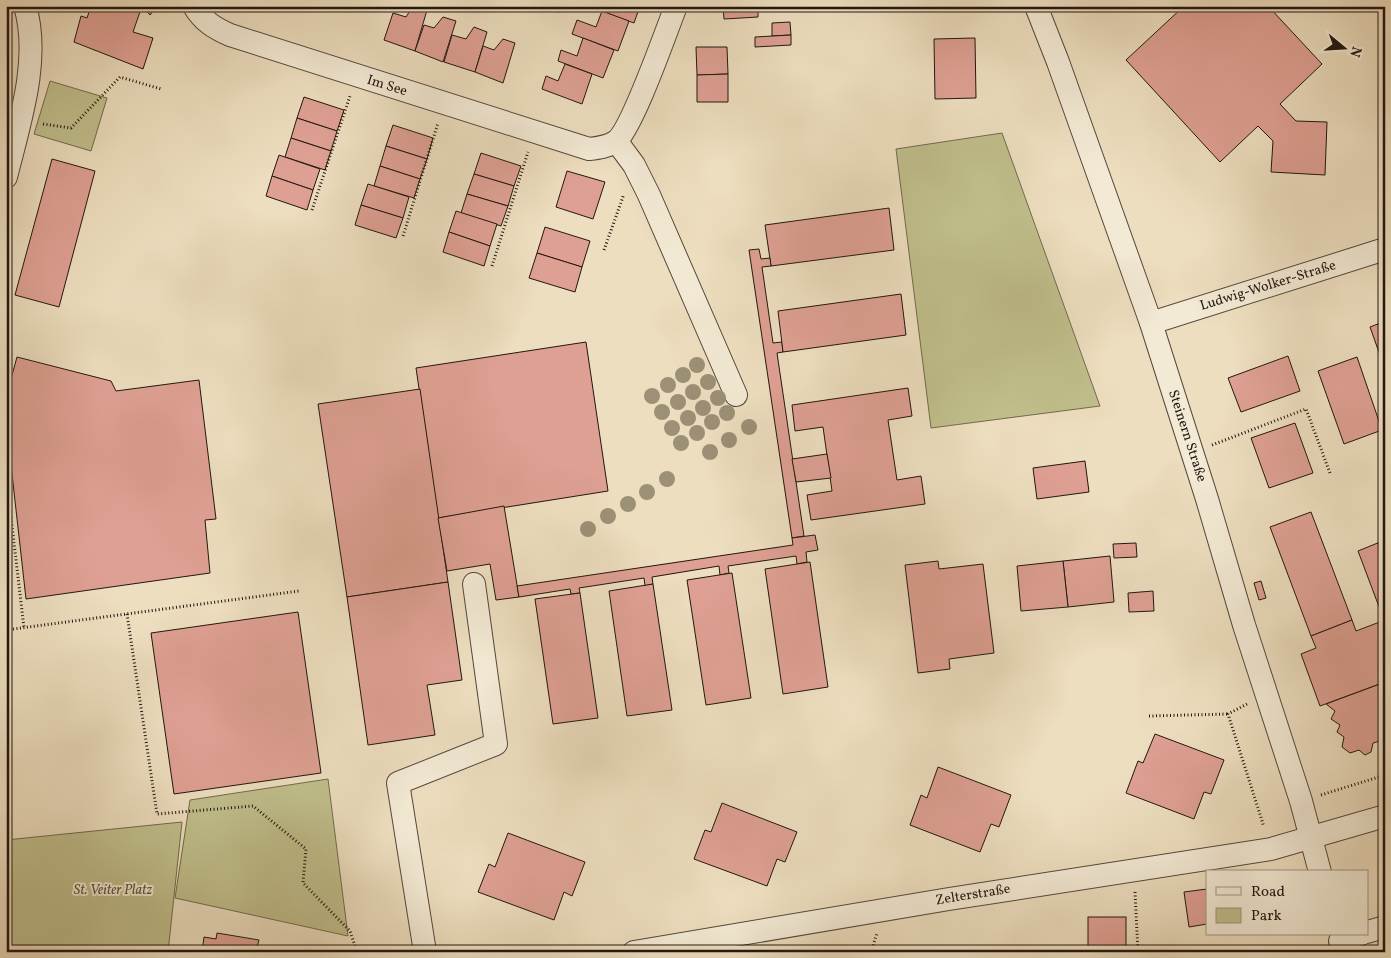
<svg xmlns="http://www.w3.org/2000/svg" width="1391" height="958" viewBox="0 0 1391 958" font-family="Vollkorn,serif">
  <rect width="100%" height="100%" fill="#eddebf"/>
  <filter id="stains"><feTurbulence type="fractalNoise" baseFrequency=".004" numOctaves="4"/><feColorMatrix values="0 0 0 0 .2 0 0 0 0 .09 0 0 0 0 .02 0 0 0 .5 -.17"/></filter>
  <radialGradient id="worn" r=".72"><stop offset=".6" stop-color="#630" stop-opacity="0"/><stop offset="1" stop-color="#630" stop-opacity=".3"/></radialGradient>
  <g fill="#c0bf8c" stroke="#716a4e">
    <polygon points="50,81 107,98 91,151 34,134"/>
    <polygon points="1002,133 1100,406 931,428 896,149"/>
    <polygon points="328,779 348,936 175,898 190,800"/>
    <polygon points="182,822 168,952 6,952 6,840"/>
  </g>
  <g fill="#dea093" stroke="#221610">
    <polygon points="91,6 157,6 150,15 142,6 133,32 153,38 143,69 74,42 81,16 87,18"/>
    <polygon points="413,6 427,10 415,51 384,40 393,13 406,17"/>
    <polygon points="592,6 640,6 634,23 592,8"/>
    <polygon points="723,6 758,6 758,17 724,19"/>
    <polygon points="1184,6 1268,6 1322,64 1280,104 1296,121 1327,122 1325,175 1271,172 1273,141 1258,126 1220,162 1126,60"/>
    <polygon points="602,11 629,21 618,51 572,34 577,20 596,27"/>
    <polygon points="443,17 456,21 443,62 415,51 424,25 434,28"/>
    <polygon points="790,22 791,35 772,36 772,23"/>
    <polygon points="474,27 487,32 475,72 444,62 452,35 466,39"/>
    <polygon points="791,35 791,45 755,47 755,37"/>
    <polygon points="583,38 614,50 603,78 558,61 561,50 577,56"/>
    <polygon points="975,38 976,98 935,99 934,39"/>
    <polygon points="503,39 515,43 503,83 475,72 483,46 494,50"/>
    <polygon points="696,47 727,47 728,74 697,75"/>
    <polygon points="565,64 592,74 582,104 542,89 546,76 558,81"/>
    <polygon points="728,74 728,102 697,102 697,75"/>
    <polygon points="304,97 344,110 337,131 297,118"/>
    <polygon points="297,118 337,131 331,151 291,138"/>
    <polygon points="393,125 433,138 427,159 386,146"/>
    <polygon points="291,138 331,151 325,170 285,157"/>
    <polygon points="386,146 427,159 420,179 380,166"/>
    <polygon points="481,153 521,166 514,186 474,174"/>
    <polygon points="279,155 320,169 313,190 272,176"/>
    <polygon points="52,159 95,171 59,307 15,295"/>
    <polygon points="380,166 420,179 414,198 374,186"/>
    <polygon points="567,171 605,182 593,219 556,207"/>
    <polygon points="474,174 514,186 508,206 467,194"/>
    <polygon points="272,176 313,190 307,210 266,196"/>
    <polygon points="368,184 409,197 403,218 361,205"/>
    <polygon points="467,194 508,206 501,226 461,213"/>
    <polygon points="361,205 403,218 396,238 355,225"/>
    <polygon points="889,208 894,250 771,266 765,225"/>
    <polygon points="456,211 497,224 490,246 449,232"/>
    <polygon points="545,227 590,241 582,267 537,253"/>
    <polygon points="449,232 490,246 484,266 443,252"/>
    <polygon points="759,249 761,259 770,258 771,266 762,267 773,343 782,342 783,352 777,353 804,536 792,538 749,250"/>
    <polygon points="537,253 582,267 575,292 529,278"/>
    <polygon points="901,294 906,335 783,352 778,311"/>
    <polygon points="1385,311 1385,357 1381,358 1370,327 1383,322 1379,313"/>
    <polygon points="586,342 608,491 438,518 416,368"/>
    <polygon points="1288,356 1300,391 1241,412 1228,378"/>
    <polygon points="17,357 111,381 116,391 199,380 216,519 205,520 210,573 26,599 11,465 6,465 6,397"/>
    <polygon points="1357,357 1382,430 1344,444 1318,371"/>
    <polygon points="908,388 912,416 888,420 897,480 921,476 925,504 811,520 807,495 832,491 823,427 795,431 792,405"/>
    <polygon points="420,389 448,582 347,597 318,404"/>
    <polygon points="1295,423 1313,473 1269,488 1251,438"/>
    <polygon points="827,454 831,478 796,482 792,459"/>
    <polygon points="1085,461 1089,492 1037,499 1033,468"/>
    <polygon points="504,506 519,597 496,600 490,564 447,571 438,518"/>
    <polygon points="1311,512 1352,620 1311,636 1270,527"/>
    <polygon points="815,535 818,550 806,552 807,562 797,564 796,556 728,566 729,573 720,575 719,566 652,577 653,584 645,586 644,578 579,588 580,593 571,594 570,589 519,597 517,586 793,545 792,538"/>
    <polygon points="1385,540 1385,620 1384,620 1358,551"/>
    <polygon points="1136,543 1137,557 1114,558 1113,544"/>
    <polygon points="1110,556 1114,602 1068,607 1063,561"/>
    <polygon points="938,561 939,569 983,564 994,653 949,659 950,669 918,673 905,565"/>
    <polygon points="1063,561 1068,607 1021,611 1017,566"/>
    <polygon points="810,562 828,687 783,694 765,569"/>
    <polygon points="732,573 751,698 706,705 687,580"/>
    <polygon points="1261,581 1266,598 1259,600 1254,583"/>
    <polygon points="448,582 462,680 427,685 435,735 368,745 347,597"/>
    <polygon points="653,584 672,710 627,716 609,591"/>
    <polygon points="1153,591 1154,611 1129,612 1128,593"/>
    <polygon points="580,593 598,718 553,724 535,599"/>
    <polygon points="298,612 321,773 174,794 151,633"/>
    <polygon points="1352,620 1356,631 1385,620 1385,682 1320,706 1301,654 1316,648 1311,636"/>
    <polygon points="1380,684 1385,686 1385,744 1380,741 1373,743 1371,752 1365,755 1359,750 1350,753 1342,747 1344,737 1337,732 1340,725 1331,719 1335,711 1326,704"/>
    <polygon points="1155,734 1224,760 1211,794 1204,792 1194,819 1126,793 1138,761 1143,763"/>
    <polygon points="938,767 1011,795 999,827 991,824 980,852 910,825 921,795 927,798"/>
    <polygon points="722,803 797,832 785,862 777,859 767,886 694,859 705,830 711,832"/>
    <polygon points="508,833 585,862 572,896 564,892 554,920 478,892 489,864 495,867"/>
    <polygon points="1207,889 1207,924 1189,927 1184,892"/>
    <rect x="1088" y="917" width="38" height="35"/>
    <polygon points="217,933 259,940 257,947 271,949 270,952 202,952 204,937 216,939"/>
  </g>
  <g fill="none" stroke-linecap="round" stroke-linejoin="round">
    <g stroke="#55483c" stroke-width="24">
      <g id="minor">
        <path d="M194 6C203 21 214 28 230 35L589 149C598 148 607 147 615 142 631 132 667 29 676 6"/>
        <polyline points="1036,6 1058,62 1151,323 1207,499 1244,625 1301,801 1320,872"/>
        <polyline points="617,142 634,165 649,195 736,395"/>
        <path d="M6 177C19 124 41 60 25 6"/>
        <polyline points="1151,323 1385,249"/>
        <polyline points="1367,932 1385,927"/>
        <polyline points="1340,941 1361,934"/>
        <polyline points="425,952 398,783 496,744 474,584"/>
        <polyline points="634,952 949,899 1271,849 1385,816"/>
      </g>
    </g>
    <g stroke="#221610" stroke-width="3" stroke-dasharray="1 2.5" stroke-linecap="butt">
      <polyline points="557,12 560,6"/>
      <polyline points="43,124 71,128 120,77 161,89"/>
      <polyline points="312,210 350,96"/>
      <polyline points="403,236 438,123"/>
      <polyline points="604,250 624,194"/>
      <polyline points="492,266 528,152"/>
      <polyline points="1212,445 1306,409 1330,473"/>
      <polyline points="6,499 9,500 24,628"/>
      <polyline points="127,614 157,814 253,806 306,849 303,883 350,931 357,952"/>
      <polyline points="6,630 299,591"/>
      <polyline points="1247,704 1228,714 1264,827"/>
      <polyline points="1149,716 1228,714"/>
      <polyline points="1321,795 1385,775"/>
      <polyline points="1135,892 1138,952"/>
      <polyline points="871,952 877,933"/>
    </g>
    <use href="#minor" stroke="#f3ead5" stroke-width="22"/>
  </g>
  <g fill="#9c9076">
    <circle cx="697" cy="365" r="8"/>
    <circle cx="683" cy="375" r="8"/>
    <circle cx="708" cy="382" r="8"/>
    <circle cx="668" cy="385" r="8"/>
    <circle cx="693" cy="392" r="8"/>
    <circle cx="652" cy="396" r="8"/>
    <circle cx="718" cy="398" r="8"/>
    <circle cx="678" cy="402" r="8"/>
    <circle cx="703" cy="408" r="8"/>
    <circle cx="662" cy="412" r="8"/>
    <circle cx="727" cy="413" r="8"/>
    <circle cx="688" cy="418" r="8"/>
    <circle cx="712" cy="422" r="8"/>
    <circle cx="749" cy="427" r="8"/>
    <circle cx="672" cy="428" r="8"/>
    <circle cx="697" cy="433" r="8"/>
    <circle cx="729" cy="440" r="8"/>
    <circle cx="681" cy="443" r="8"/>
    <circle cx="710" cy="452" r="8"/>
    <circle cx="667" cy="479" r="8"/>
    <circle cx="647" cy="492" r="8"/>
    <circle cx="628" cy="504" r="8"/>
    <circle cx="608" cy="516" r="8"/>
    <circle cx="588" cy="529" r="8"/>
  </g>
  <g text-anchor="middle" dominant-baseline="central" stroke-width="4" stroke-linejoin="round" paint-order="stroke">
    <g font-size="14" fill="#221610" stroke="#f3ead5">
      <text transform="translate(387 86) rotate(17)">Im See</text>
      <text transform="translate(1268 286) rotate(-17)">Ludwig-Wolker-Straße</text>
      <text transform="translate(1187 436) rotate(72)">Steinern Straße</text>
      <text transform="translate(973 895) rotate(-9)">Zelterstraße</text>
    </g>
    <g font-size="14" font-style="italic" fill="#59513b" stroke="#f3ead5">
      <text x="113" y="890">St. Veiter Platz</text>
    </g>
  </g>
  <rect width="1391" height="958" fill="none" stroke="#eddebf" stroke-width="25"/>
  <rect x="8" y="8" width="1376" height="943" fill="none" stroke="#221610" stroke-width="2.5"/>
  <rect x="12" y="12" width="1366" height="933" fill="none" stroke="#221610"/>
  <rect x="1206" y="870" width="162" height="65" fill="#f3ead5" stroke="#9f9586"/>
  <rect x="1216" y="887" width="25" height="8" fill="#f3ead5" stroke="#9f9586"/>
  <text x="1251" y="896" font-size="15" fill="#221610">Road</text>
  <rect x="1216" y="908" width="25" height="15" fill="#c0bf8c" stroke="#9f9586"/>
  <text x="1251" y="920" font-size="15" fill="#221610">Park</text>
  <g transform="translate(1344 48) rotate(108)" stroke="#f3ead5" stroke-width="4" paint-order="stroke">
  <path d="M0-4L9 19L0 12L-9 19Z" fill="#221610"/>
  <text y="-8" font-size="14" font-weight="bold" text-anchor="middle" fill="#221610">N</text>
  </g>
  <rect width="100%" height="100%" filter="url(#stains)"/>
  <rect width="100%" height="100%" fill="url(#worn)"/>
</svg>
